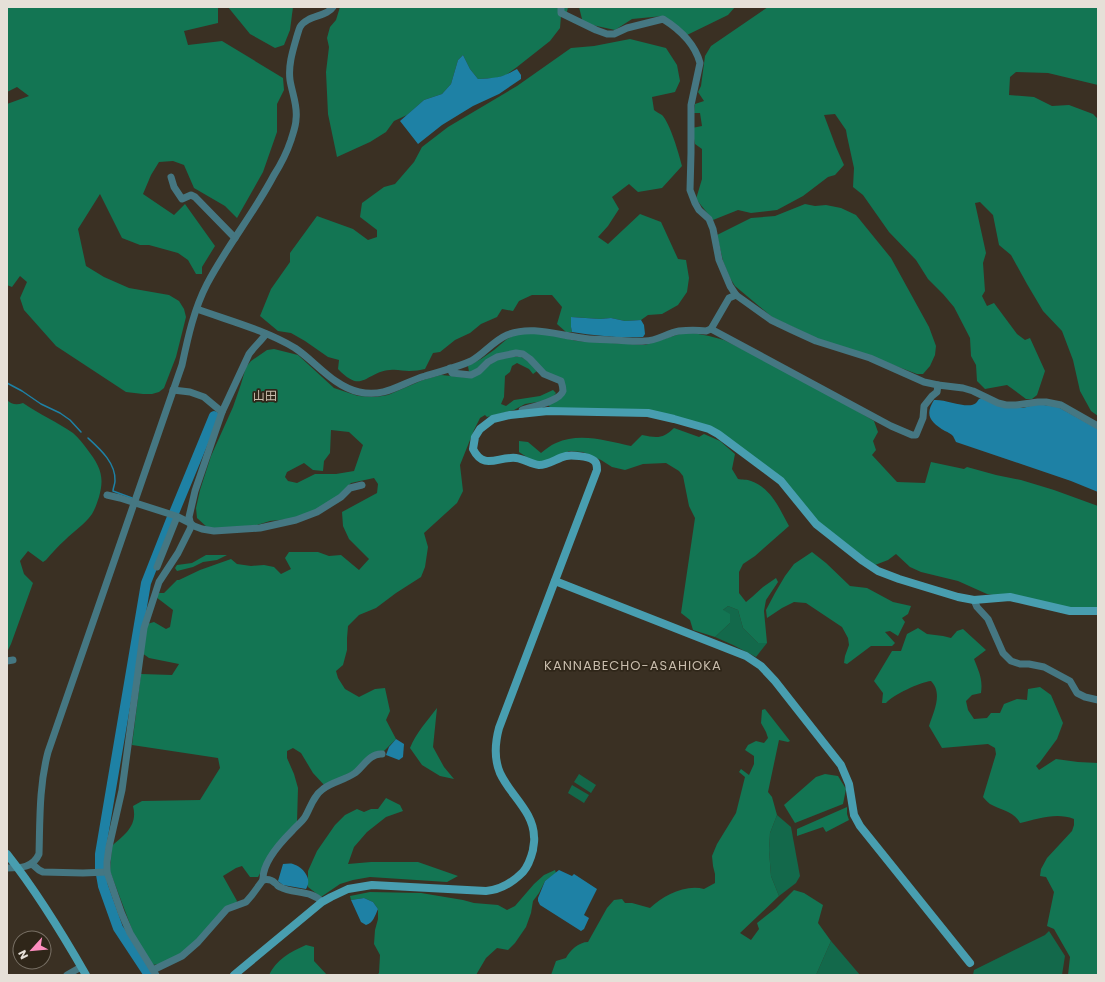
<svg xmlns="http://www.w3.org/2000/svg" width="1105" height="982" viewBox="0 0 1105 982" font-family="Poppins,'Noto Sans JP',sans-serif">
  <rect width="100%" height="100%" fill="#3a3023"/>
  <g fill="#13694b">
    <polygon points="728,606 738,610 743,628 758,643 767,643 756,657 733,645 715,637 730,623 722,611"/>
    <polygon points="579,774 596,785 591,793 574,782"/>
    <polygon points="572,785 589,795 584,803 568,793"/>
    <polygon points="777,815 791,827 800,876 796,883 779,896 771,876 769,850 770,833"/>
    <polygon points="1049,931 1065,956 1062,975 973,975 974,970 1045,935"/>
    <polygon points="831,941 860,975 816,975"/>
  </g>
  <g fill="#137553" fill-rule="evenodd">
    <polygon points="7,7 221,7 218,8 218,23 184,31 188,45 222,41 283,78 284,90 277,104 277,132 263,172 237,218 225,206 194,188 184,165 173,161 159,162 151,175 143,194 174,215 185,204 215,246 202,267 202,274 196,274 188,260 178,253 149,245 140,245 122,238 100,194 78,229 86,266 104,277 129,288 169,295 179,301 184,309 186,317 176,357 164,388 159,392 152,394 143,394 126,392 56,346 24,310 20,298 27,282 20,276 12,287 7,285 7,104 29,96 17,87 7,92"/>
    <polygon points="228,7 293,7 290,30 284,45 275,48 250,34"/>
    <polygon points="340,7 568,7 567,12 561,16 560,28 550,41 517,67 506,75 496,78 478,79 470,69 463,55 458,60 451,84 442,94 424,100 407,115 394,121 386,132 370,142 337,157 328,114 326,72 329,47 327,38 330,27 336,20"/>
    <polygon points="579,7 735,7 728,15 687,35 663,16 632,19 615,30 583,23"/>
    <polygon points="768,7 1098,7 1098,85 1048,73 1016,72 1010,77 1009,95 1034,97 1052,106 1069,105 1093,114 1098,119 1098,416 1091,411 1080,391 1073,360 1062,331 1043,311 1027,284 1011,255 999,245 993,215 980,202 975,203 986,253 983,263 985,291 982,296 987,306 994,303 1017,334 1025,340 1030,338 1045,371 1037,395 1032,399 1026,399 1014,390 1007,385 985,389 977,381 976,365 971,356 970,338 954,307 943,294 928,279 916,260 889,232 863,195 853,187 854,168 847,136 846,130 835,114 824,115 836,147 844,165 835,175 828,177 803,196 777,210 751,213 738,210 713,220 696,199 702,179 702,149 695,144 692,128 702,126 700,113 694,113 695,104 704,101 698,92 701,86 705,56 711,46"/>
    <path d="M630 39 666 48 677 65 680 81 675 92 652 97 654 110C656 112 659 113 662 115 670 123 679 154 682 166L662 188 638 192 629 184 612 197 619 209 608 226 598 237 608 244 640 214 661 222 678 259 686 260 689 278 687 292 678 305 662 314 648 315 641 320 625 321 611 318 600 319 572 317 571 327 572 332H566L557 324 562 307 552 295H532L519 301 513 311 502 309 497 317 481 324 470 333 455 340 440 352 433 353 425 369C420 370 415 371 409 371 403 371 397 369 390 370 365 372 363 395 338 369L339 360 328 357 305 341 291 333 278 331 260 316 271 289 290 262V253L317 216 353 229 368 240 377 237V230L360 217 362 203 384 187 395 184 414 162 422 147 448 127 517 86 571 48 594 46Z"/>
    <polygon points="805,204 815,206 826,205 841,208 856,215 891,258 929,327 936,346 935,355 930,366 923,374 917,374 872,357 816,338 772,317 735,286 730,278 723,261 717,235 751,218 775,216"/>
    <polygon points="541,333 577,341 645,345 680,334 693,333 709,336 724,340 808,382 874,421 878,432 873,441 876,450 872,455 897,482 925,483 931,462 964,469 967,467 996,475 1021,480 1054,490 1098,506 1098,608 1067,607 987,594 958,581 921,572 910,567 896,554 888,560 875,565 816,524 783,481 718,434 680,418 551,408 548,405 566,390 519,350 474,371 469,372 468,366 481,359 494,350 507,339 517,334"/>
    <path d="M274 349 298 355 334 388 358 396 376 397 388 395 423 380 441 375 472 378 481 372 488 366 497 360 511 357H521L528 361 537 371 533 374 529 369 517 363 512 366 510 372 505 376 504 397 501 404 506 406 514 400 540 396 553 390 556 393 553 397 543 401 525 404 514 410 487 417 485 415 480 418 474 430 460 465 463 491 457 503 424 533 428 547 425 567 421 577 396 593 376 608 359 615 348 626 347 638V650L343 665 336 671 338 678 345 689 359 697 375 689 385 688 390 711 386 720 396 739 381 754 353 771 325 786 313 773 301 753 293 748 287 751V758L294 774 298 788 297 822 270 856 258 877H250L242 866 236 868 223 876 237 901 235 905 184 952 163 963 153 965 136 940 110 871 112 846C125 834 138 826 133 806L142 801 200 800 220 768 218 758 132 745 141 674 172 675 179 664 149 658 142 653 147 624 154 622 166 629 170 627 173 610 156 597 159 593H164L177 580H179L200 570 231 559 237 564 251 566 264 565 274 567 281 574 291 569 285 558 289 552H318L329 556 341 555 359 570 369 559 349 539 343 526 342 512 377 493 378 484 374 478 351 483 337 497 317 511 298 518 270 521 257 525 222 529 208 528 197 518 196 508 200 490 211 456 233 407 241 384 246 367 251 361 267 350ZM331 430 349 432 363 445 354 471 336 474H315L297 483 288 481 285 477 287 472 304 463 313 470 323 471 324 461 330 453Z"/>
    <path d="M7 400C12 405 17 405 23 403 39 414 57 422 73 433 79 438 83 444 87 449 100 466 105 476 99 497 97 503 95 509 92 514 84 525 74 531 65 540 58 546 52 553 46 560L43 562 28 551 20 561 24 574 33 583 11 644 7 652Z"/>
    <path d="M674 428 699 437 704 434 720 441 735 454 732 469 738 479C742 480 747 479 751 481 772 489 779 508 789 526L755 556 743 564 739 572V593L746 602 752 597 763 587 776 578 778 582 766 600 764 611 767 643H758L743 628 738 610 728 606 723 610 730 614V623L715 637 693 630 690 620 681 613 695 518 689 506 683 476 679 471 666 463 643 464 625 470 612 467 601 460 583 452 569 451 553 460 536 463 519 452V441L528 442 541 453C546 449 551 445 556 443 580 432 607 441 631 446L642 435C657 438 663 439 674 428Z"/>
    <polygon points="812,552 826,563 850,586 867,588 893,602 911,606 908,614 902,618 905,622 898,636 890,631 885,632 895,643 892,646 871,646 847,664 844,663 845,656 849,645 848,638 842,627 806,603 794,602 782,608 767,618 766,610 775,593 785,576 794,564"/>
    <polygon points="206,555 227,555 217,560 203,562 193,567 177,571 175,568 177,565 192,563"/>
    <path d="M918 628 927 634 943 636 951 638 957 631 963 629 986 650 974 659C979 672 983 679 981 693L972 695 966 701 968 710 974 719 987 718 991 713H1000L1004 704 1017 699 1027 700 1028 689 1040 687 1051 695 1063 723 1057 739 1040 762 1036 766 1039 770 1056 759 1078 762 1098 763V975H1068L1070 957 1054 929 1047 926 1054 892 1046 877 1040 876 1041 869 1047 858 1072 831 1074 825V819C1056 812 1038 819 1020 823 1014 811 1000 810 990 804 987 802 985 799 983 797L996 754 995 748 988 744 942 748 929 726C934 711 943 693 931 681 920 682 893 695 886 703H882L883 693 874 681 892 651H901L907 634Z"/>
    <path d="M437 708 433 747 444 767 454 779 440 776 422 765 410 748C416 733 427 721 437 708Z"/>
    <path d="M765 709 790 741 788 742 779 740 768 792 772 797 777 815 770 833 769 850 771 876 779 896 740 933 751 940 759 929 757 923 776 908 794 890 804 893 823 905 818 923 831 941 816 975H551L556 961 566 958C570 950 579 942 588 942L607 908 614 900 622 899 625 903H632L650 908C663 896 685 884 704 889L715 883V874L713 866 712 856 717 844 736 813 745 777 739 772 741 769 749 775 754 764V756L745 750 748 745 756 741 764 743 768 738 766 732 761 723 762 710Z"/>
    <polygon points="825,774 838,776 846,789 843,804 795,823 784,805 816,777"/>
    <polygon points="386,798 400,805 403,811 386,817 367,832 354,847 348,864 371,862 418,862 458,876 447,882 370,877 353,880 340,884 321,897 308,887 308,871 317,851 335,825 345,815 357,809 364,812 371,809 378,809"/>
    <polygon points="847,807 847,814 849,820 826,832 823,827 797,836 797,829"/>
    <polygon points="555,870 556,873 545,881 539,893 533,901 531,913 526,927 515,943 508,950 497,948 486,958 476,975 377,975 379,973 380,955 374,944 375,930 378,919 378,909 373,902 364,898 351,900 350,896 370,892 421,893 463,900 474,903 498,905 507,910 515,906 534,884 544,875"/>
    <path d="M306 945 314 947V961L327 975H269C276 960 290 952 306 945Z"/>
  </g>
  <g fill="#1e81a5">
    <path d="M463 55 470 69 478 79C495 78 501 78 517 69L521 75V79L499 94 473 106 442 125 418 144 400 121 424 100 442 94 451 84 458 60Z"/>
    <path d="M571 317 600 319 611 318 625 321 641 320 644 325 645 334 643 337C619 338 596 336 572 332L571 327Z"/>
    <path d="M982 398 1011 408H1023L1037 404 1058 407 1098 429V492L1071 481 956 442C955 440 954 438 953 436 951 434 948 432 945 431 931 422 924 416 934 400 944 399 962 407 972 405 976 404 977 402 979 399Z"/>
    <polygon points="396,739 404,744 403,757 399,760 386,755 389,747"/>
    <path d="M283 864C286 864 290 863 293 864 303 867 313 879 306 889L283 885 278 881Z"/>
    <polygon points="559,870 572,876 574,874 597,889 584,915 589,918 584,929 581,931 540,905 538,901 538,898 545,881"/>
    <path d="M364 898 373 902 378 909C375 916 373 923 366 925L361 922 351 900Z"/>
  </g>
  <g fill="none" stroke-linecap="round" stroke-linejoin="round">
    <g stroke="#1e81a5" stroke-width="1.5">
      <polyline points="7,383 22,391 41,404 60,413 70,420 81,432"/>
      <path d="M88 438C100 449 116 463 115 481 115 484 113 488 113 491L132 498"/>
    </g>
    <g stroke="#1e81a5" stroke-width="10">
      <polyline points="174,513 214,416"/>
      <polyline points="149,975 118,928 103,886 100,869 100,854 146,583 172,517"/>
    </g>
    <g stroke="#457782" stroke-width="7">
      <path d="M561 7V13L596 30 607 34H614L627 28 663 19C679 29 695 44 700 63L691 105V153L690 190 695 203 699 210 709 219 713 229 719 260 730 286 736 295 771 320 792 330 816 341 870 358 924 382 938 385 963 388 973 391 998 403 1006 405H1016L1038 402H1046L1061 405 1098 426"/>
      <polyline points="171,177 174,187 182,199 191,195 195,197 235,238"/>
      <path d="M197 309C230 321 265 330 295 348 316 362 333 386 359 392 386 398 401 383 425 376 440 371 456 368 471 361 484 354 493 341 507 335 531 325 557 335 582 338 591 340 602 339 612 340 623 340 634 342 645 341 657 341 667 333 679 331 688 330 698 330 706 331L711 329 729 298 736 295"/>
      <polyline points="711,329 891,426 912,435 916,435 923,418 924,406 932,396 937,392 938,385"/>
      <path d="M450 368 452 373 471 375 479 371 488 362 497 357 516 353 523 354 530 359 544 374 561 381C562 384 563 388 563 391 560 401 532 407 522 410V414"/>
      <polyline points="173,390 190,392 204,397 222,412"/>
      <polyline points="107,495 120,498 176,516 190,523 194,526 202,529 214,531 260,528 296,520 317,512 341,497 350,488 362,485"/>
      <polyline points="157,567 177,517"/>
      <polyline points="974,600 977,607 988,619 1003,653 1011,661 1020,664 1029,664 1044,667 1070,681 1077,693 1085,697 1098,700"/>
      <polyline points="7,661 13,660"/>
      <polyline points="32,864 39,870 43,872 83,873 107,872"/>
      <path d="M7 868C20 868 33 868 39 854 40 820 39 786 48 752L182 365C188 337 194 309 207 284 227 246 254 213 274 175 281 164 287 152 291 140 293 133 296 126 296 119 298 106 292 93 290 80 288 65 293 50 297 36 298 33 299 29 300 27 307 15 327 17 333 7"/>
      <path d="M263 880C262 863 281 842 292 831 296 826 302 822 305 817 310 809 313 796 323 789 332 782 345 780 355 773 363 767 370 753 382 754"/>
      <path d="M153 970 182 956 198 942 227 909 246 902 252 895 263 880C267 879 272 880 275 883 279 886 276 885 280 887 293 894 312 890 322 902"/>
      <polyline points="67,975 81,967"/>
      <path d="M156 975 130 933 121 912 107 872V862L109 847 122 790 144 628 159 582 178 553 190 529 191 526 189 517 195 491 222 412 249 354C254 347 261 341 266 334"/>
    </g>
    <g stroke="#489eb0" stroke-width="8">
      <polyline points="555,581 746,656 761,666 775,681 841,765 849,784 854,815 860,826 970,963"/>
      <path d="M7 854C37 892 62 933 86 975"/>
      <path d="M234 975 322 902 331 897 348 889 372 885 486 891C501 890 513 882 523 872 529 865 531 858 533 850 533 846 535 841 534 837 534 812 510 795 500 773 494 759 495 743 499 728L597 470C597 466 597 462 593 460 588 456 571 455 566 456 557 458 549 465 539 465 531 464 524 459 516 458 498 456 484 471 473 449L475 437 480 429 493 419 510 415 548 411 648 413 674 419 709 429 718 434 781 481 816 524 863 561 878 571 899 579 958 597 974 600 1010 597 1070 611H1098"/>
    </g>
  </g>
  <g text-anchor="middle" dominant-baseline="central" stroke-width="3.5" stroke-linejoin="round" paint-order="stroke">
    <g font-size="12" fill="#c8bcac" stroke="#2f2619">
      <text x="265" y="395">山田</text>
    </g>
    <g font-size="13" letter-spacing="1" fill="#c8bcac" stroke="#2f2619">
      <text x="633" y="665">KANNABECHO-ASAHIOKA</text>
    </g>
  </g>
  <rect width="1105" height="982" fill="none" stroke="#e6e0d8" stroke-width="16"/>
  <g transform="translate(32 950) rotate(243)"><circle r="19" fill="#2f2619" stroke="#787065"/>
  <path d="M0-3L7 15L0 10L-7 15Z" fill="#fd8ebf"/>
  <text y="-6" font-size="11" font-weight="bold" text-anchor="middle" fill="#e6e0d8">N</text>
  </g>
</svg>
